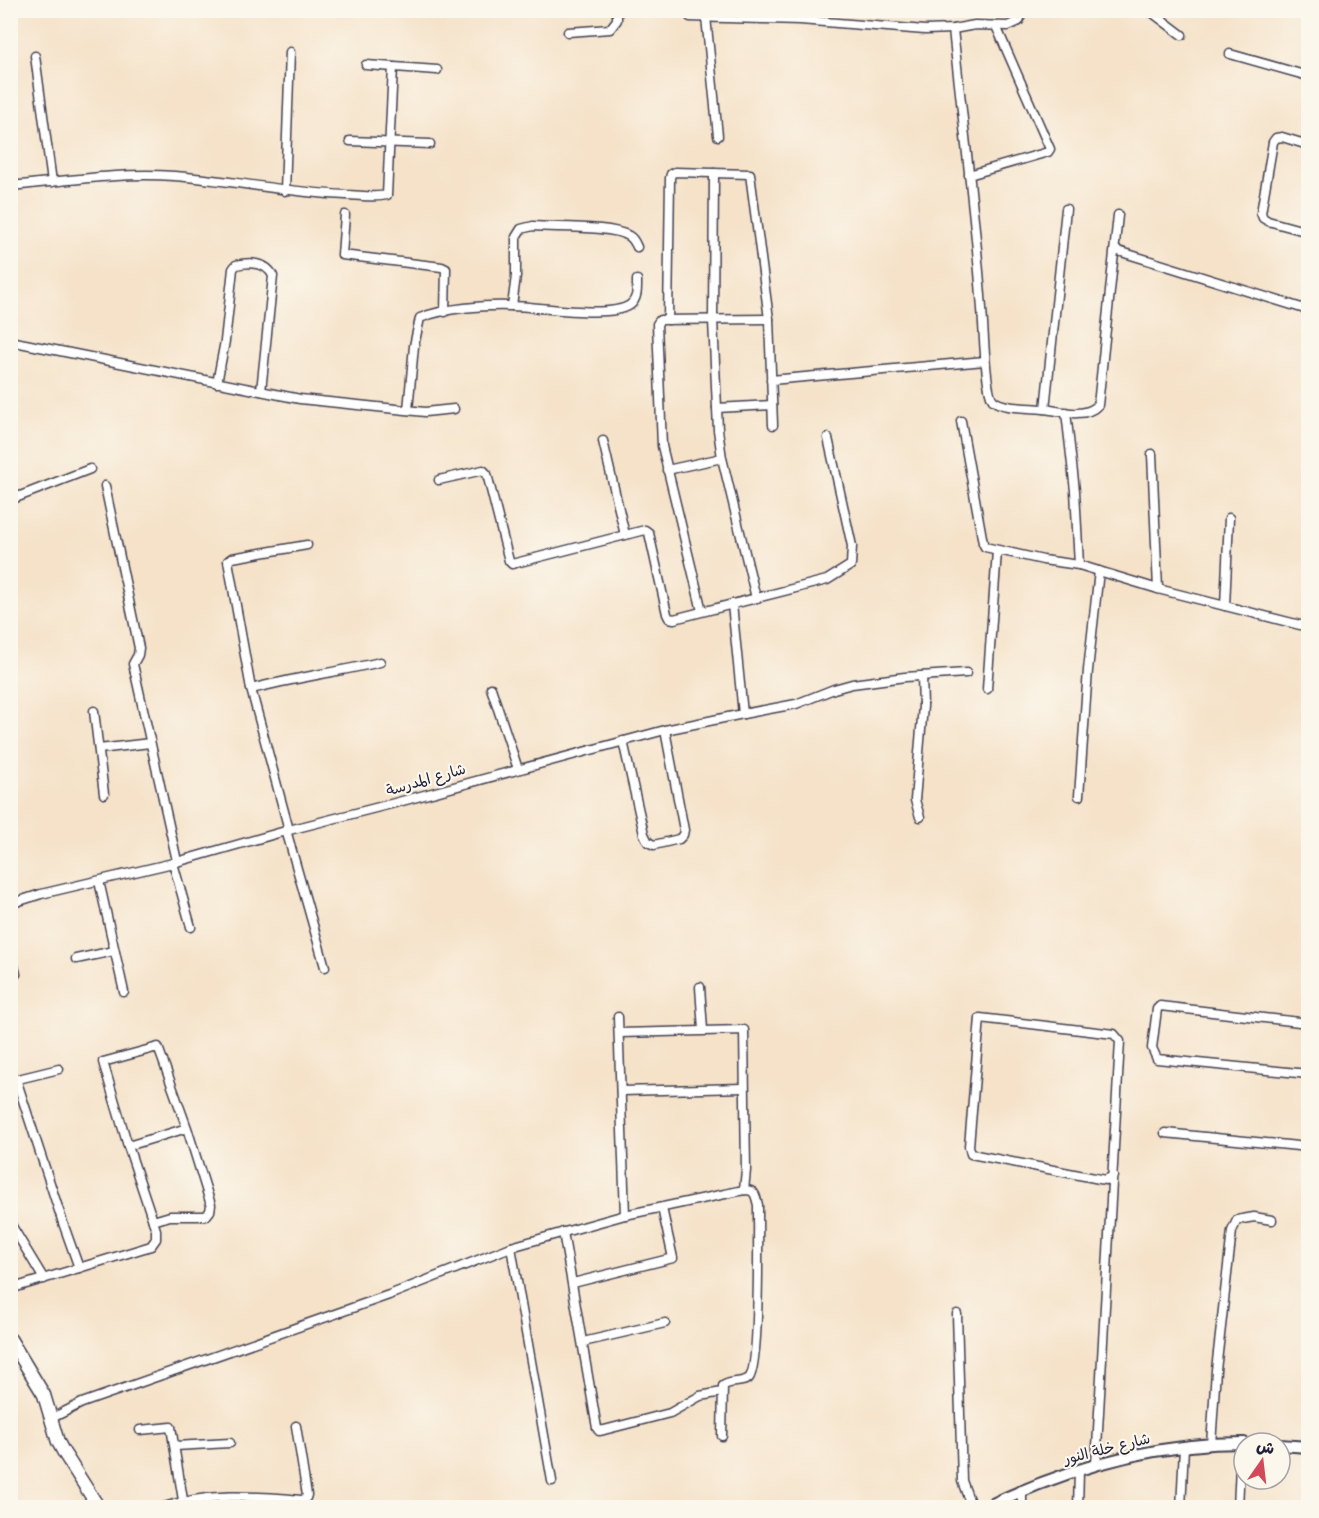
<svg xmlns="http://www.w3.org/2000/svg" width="1319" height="1518" viewBox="0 0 1319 1518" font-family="'Balsamiq Sans','Playpen Sans Arabic',sans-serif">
  <rect width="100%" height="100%" fill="#fbf7ec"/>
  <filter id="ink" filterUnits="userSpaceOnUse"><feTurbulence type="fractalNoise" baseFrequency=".0167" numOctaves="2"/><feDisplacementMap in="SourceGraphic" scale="12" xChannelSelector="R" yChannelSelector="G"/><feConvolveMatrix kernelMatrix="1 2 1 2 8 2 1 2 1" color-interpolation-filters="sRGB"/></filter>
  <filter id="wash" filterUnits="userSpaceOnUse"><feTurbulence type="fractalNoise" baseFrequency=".008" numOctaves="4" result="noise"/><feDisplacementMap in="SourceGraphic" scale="24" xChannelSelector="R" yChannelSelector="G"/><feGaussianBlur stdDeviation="1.35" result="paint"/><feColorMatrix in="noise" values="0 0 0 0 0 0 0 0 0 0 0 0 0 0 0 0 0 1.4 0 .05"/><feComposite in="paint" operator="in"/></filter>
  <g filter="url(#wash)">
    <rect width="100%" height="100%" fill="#f5e2c9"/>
  </g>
  <g filter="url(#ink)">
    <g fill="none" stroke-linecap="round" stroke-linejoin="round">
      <g stroke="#423f50" stroke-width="11">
        <g id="minor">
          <polyline points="1149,10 1182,35"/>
          <polyline points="690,17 800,20 925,30 953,29 975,25 1008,26 1019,21 1023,10"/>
          <polyline points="706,17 718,136"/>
          <path d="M953 29C963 127 977 225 983 324 984 337 986 392 993 400 1004 410 1037 407 1051 410 1067 413 1087 417 1098 405L1118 215"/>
          <polyline points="568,32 610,29 617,20 617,10"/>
          <polyline points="1230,54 1308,76"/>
          <polyline points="35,56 52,182"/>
          <polyline points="366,65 437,70"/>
          <polyline points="350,141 430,144"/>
          <polyline points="1308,145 1282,137 1276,138 1273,142 1261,213 1263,218 1268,221 1308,232"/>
          <polyline points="714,173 713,320 718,430 722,458 756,598"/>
          <polyline points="969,175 1048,152 1050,149 996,26"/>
          <path d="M10 186C65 181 120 172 174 176 232 180 288 193 346 195 359 195 375 198 387 195L393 67"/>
          <polyline points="285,191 290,52"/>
          <polyline points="345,215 342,255 442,267 446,269 445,312"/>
          <polyline points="1115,250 1308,310"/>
          <path d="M512 306 516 276V237L521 229 533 226C556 228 611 225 629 236 634 239 635 243 637 247"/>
          <polyline points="668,320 670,178 671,174 675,172 750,174 769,319 773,425"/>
          <polyline points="10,341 300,399 425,412 454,409"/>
          <polyline points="771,380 985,361"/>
          <path d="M217 383 225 341 233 269 236 265C249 262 267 262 273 276L261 391"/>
          <polyline points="717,408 772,405"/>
          <polyline points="1045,409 1066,209"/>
          <path d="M408 410 414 346 420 318C444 308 485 305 511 306 537 306 610 319 630 305 638 299 637 289 637 280"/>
          <polyline points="1066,412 1075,491 1079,565"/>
          <polyline points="961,421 983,543 985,547 1043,560 1079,565 1158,589 1308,627"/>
          <polyline points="603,441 625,535"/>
          <polyline points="1152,454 1158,589"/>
          <polyline points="667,470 722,458"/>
          <polyline points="439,480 483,470 487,474 509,561 512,564 645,530 649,533 667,614 669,618 674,619 827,580 851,565 852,546 828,438"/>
          <polyline points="105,486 139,648 138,655 133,664 177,861"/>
          <polyline points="10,500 90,469"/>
          <polyline points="1225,606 1229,518"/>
          <polyline points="702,611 662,446 657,324 660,320 769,319"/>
          <polyline points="491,688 518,769"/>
          <path d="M251 689C294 678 337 672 380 662"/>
          <polyline points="987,689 997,551"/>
          <polyline points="94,711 104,794"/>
          <polyline points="743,714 796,704 834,689 852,684 905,677 966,673"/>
          <polyline points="623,741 644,834 648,842 654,845 679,839 683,835 684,830 665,730"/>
          <polyline points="99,749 150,743"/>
          <polyline points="1079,796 1088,670 1099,571"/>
          <polyline points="920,817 915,800 923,706 922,676"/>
          <polyline points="286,830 325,967"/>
          <polyline points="289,830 251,689 228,561 232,558 307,545"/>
          <polyline points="173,863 191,927"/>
          <polyline points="99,881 124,992"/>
          <polyline points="10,904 41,894 173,863 289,830 391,804 665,730 743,714 732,604"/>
          <polyline points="10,952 16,974 10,977"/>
          <polyline points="76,959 114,951"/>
          <polyline points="700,987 703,1030"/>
          <polyline points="618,1017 625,1215"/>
          <polyline points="1308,1023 1160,1006 1157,1009 1152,1048 1157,1059 1308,1074"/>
          <polyline points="619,1033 744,1030 746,1170 744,1190"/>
          <polyline points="16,1079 63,1223 79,1268"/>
          <polyline points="10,1081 59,1069"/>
          <polyline points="621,1091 744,1088"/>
          <polyline points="1165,1133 1308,1147"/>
          <polyline points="153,1221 170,1216 206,1216 210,1211 211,1205 187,1128 158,1047 103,1062 128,1146 187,1128"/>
          <polyline points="10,1223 44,1279"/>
          <polyline points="563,1232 597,1428 599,1431 604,1430 670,1413 700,1396 722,1392"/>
          <polyline points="511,1247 552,1481"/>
          <polyline points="573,1283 673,1258 662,1208"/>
          <polyline points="10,1289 151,1246 156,1239 156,1230 128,1146"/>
          <polyline points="957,1314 962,1481 972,1508"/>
          <polyline points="583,1342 665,1323"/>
          <path d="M52 1418 82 1403 389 1295 511 1247 625 1215 744 1190C756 1190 755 1195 758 1205 758 1229 760 1367 749 1378 742 1384 730 1380 723 1386L722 1436"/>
          <polyline points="140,1430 171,1427 183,1500"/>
          <polyline points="1211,1445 1216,1370 1232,1231 1237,1220 1254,1217 1272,1220"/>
          <polyline points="175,1446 230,1443"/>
          <path d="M1096 1465C1104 1324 1113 1183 1120 1041L1114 1034 980 1018 969 1146 971 1154 1105 1180 1113 1176"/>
          <polyline points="207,1498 207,1508"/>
          <path d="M161 1508C208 1492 254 1496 302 1500L306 1498 307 1495 296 1426"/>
          <polyline points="1022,1508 1022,1490"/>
          <polyline points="1078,1508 1079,1471"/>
          <polyline points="1181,1508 1184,1447"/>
          <polyline points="1238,1508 1241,1443"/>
        </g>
      </g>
      <g stroke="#423f50" stroke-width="14">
        <g id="tertiary">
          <polyline points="1280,1445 1308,1447"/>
          <path d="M984 1508C1065 1469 1154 1443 1244 1443"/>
        </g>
      </g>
      <g stroke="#423f50" stroke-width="15">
        <polyline id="primary" points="10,1339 44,1395 58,1442 64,1453 99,1508"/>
      </g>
      <use href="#minor" stroke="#fff" stroke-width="8"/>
      <use href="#tertiary" stroke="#fff" stroke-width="10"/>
      <use href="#primary" stroke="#fff" stroke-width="12"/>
    </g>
  </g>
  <g text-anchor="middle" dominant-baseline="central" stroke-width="4.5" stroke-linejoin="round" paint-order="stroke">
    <g font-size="15" fill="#22223b" stroke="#fbf7ec">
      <text transform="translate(426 780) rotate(-16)">شارع المدرسة</text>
      <text transform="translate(1107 1449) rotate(-14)">شارع خلة النور</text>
    </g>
  </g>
  <rect width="1319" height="1518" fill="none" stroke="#fbf7ec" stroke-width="36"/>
  <g transform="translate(1262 1461) rotate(14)"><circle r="28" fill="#fbf7ec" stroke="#a4a2a5" stroke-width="1.5"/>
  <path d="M0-4.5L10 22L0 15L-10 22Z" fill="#d1495b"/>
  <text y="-9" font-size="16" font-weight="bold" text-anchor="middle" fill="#22223b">ش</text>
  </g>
</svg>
